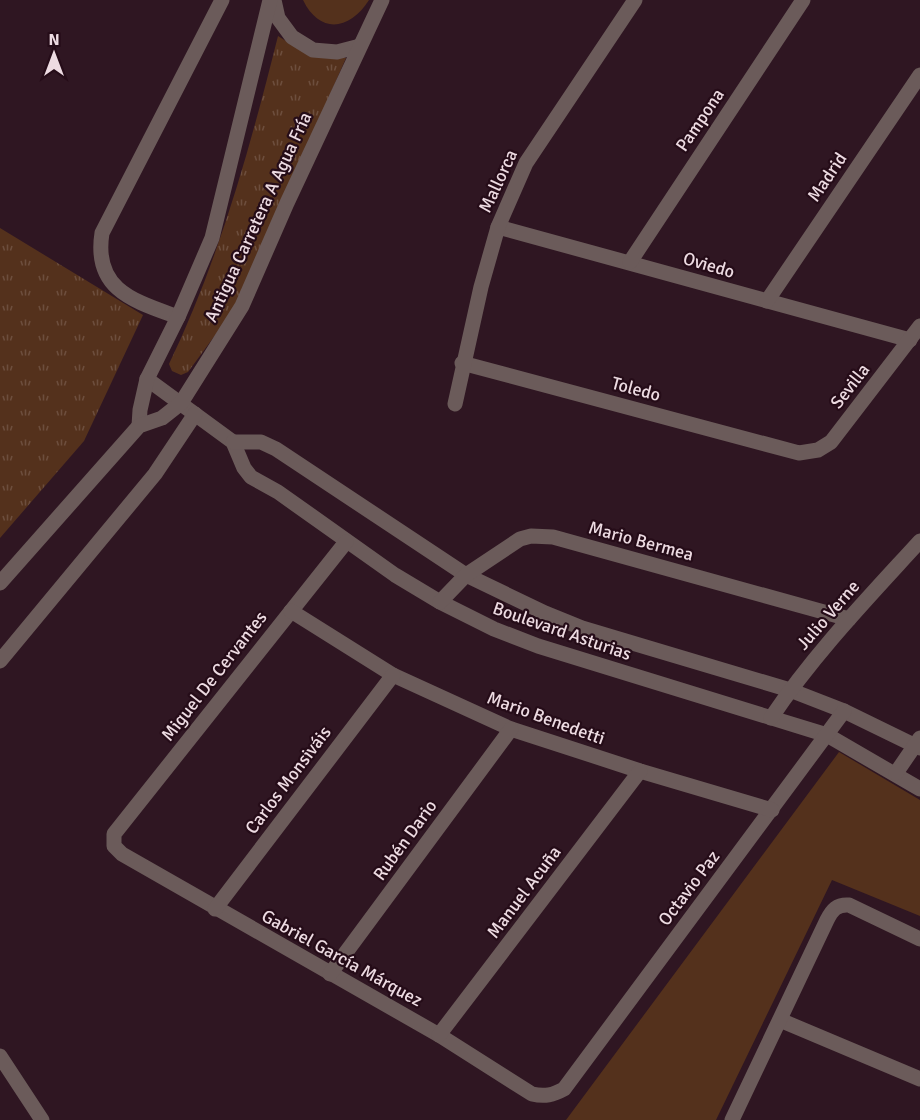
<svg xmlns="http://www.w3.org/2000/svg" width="920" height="1120" viewBox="0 0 920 1120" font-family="Signika,sans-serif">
  <defs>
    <pattern id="grass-tufts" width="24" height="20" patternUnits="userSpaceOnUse" patternTransform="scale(1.5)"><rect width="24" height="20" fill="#54311c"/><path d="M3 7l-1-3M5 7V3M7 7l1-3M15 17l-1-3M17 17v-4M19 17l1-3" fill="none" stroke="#6d4e3d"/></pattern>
  </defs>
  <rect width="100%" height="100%" fill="#2f1622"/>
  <g fill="url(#grass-tufts)">
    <path d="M278 36C299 50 321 57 346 58L238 304 188 372 181 375 172 371 169 364C219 260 250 148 278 36Z"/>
    <polygon points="0,228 143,315 84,441 0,538"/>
  </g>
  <g fill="#54311c">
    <path d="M303 0H369C350 30 320 35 303 0Z"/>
    <polygon points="839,752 920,800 920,916 832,880 716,1120 566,1120"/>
  </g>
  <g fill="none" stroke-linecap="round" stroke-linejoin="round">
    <g stroke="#6b5b5a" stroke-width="15">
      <polyline points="274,0 278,18 292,37 313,50 337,52 360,46"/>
      <polyline points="498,227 910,340"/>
      <polyline points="630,262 803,0"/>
      <polyline points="767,301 920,75"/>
      <path d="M178 317C134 301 93 290 102 233L222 0"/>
      <polyline points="462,363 799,453 818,450 831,442 920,326"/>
      <polyline points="147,379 233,442 244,468 251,477 278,492 395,575 440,602 494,629 538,646 827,735 920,789"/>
      <polyline points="455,404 481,287 498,227 526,163 635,0"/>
      <polyline points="139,426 140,410 147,379 178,317 212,238 270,0"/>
      <polyline points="233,442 261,442 276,449 466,575 545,613 582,628 790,690 844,711 920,748"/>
      <path d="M346 542 114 834V846L122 854 439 1035 532 1094C545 1097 553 1095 564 1089L844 711"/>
      <polyline points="0,583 139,426 162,418 181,403 242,306 287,203 382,0"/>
      <polyline points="440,602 466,575 520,539 531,536 553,537 849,619"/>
      <polyline points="291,611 393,675 511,729 640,771 772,810"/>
      <polyline points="0,661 155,474 195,414"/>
      <path d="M771 718C814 654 868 598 920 541"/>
      <polyline points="896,773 920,738"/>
      <polyline points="215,909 393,675"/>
      <polyline points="330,974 511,729"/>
      <polyline points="780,1020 920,1079"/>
      <polyline points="439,1035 640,771"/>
      <polyline points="0,1056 42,1120"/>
      <path d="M732 1120 827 920C832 910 837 904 849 905L920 939"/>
    </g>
  </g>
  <g text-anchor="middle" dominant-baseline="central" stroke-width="4.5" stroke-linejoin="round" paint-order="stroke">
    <g font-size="18" fill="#eddbe2" stroke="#250c18">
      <text transform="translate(700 120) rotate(-56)">Pampona</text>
      <text transform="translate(827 177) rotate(-56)">Madrid</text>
      <text transform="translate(498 181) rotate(-65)">Mallorca</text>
      <text transform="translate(258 217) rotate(-65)">Antigua Carretera A Agua Fría</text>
      <text transform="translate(709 265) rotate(16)">Oviedo</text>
      <text transform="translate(850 386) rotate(-52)">Sevilla</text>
      <text transform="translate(636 389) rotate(15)">Toledo</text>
      <text transform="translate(641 541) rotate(15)">Mario Bermea</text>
      <text transform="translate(828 615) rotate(-49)">Julio Verne</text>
      <text transform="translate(562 631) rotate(19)">Boulevard Asturias</text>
      <text transform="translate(214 676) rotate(-52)">Miguel De Cervantes</text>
      <text transform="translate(546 718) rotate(20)">Mario Benedetti</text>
      <text transform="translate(288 780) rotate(-53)">Carlos Monsiváis</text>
      <text transform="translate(405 840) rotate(-54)">Rubén Dario</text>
      <text transform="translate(689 888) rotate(-53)">Octavio Paz</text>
      <text transform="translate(524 892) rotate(-53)">Manuel Acuña</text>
      <text transform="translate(342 958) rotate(29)">Gabriel García Márquez</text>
    </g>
  </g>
  <g transform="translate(54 54)" stroke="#250c18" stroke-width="4.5" paint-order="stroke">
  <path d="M0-4.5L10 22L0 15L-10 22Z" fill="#eddbe2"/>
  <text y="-9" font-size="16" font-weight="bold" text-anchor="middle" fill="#eddbe2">N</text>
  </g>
</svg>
